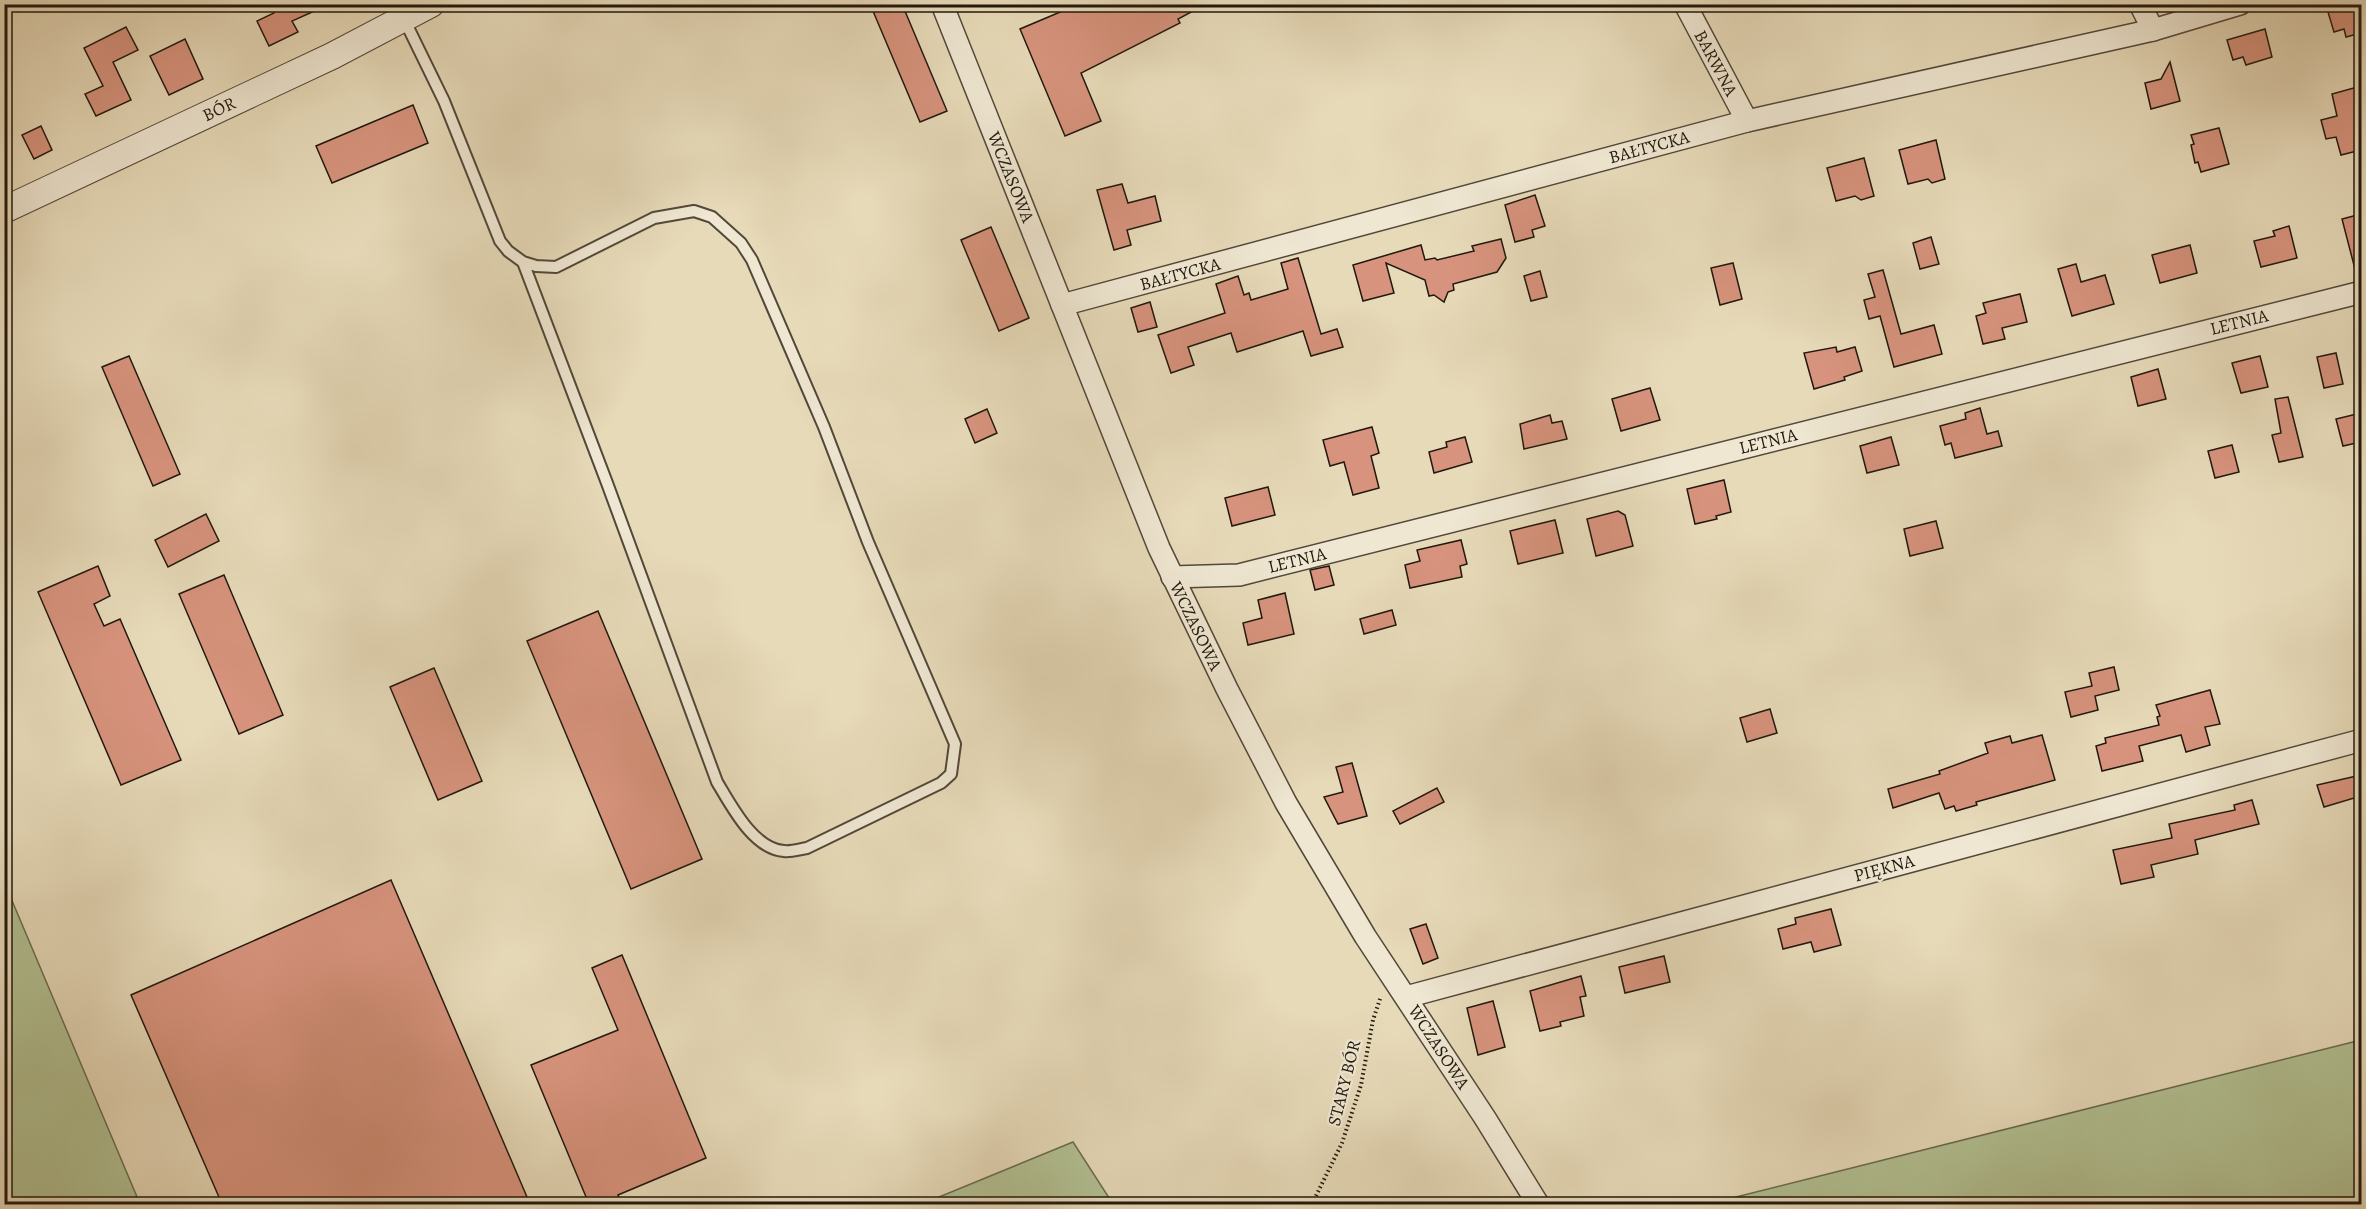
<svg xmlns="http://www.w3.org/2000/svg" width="2366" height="1209" viewBox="0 0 2366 1209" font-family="Alegreya,serif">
  <rect width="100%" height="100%" fill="#e7dab9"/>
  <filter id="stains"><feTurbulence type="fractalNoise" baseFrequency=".00333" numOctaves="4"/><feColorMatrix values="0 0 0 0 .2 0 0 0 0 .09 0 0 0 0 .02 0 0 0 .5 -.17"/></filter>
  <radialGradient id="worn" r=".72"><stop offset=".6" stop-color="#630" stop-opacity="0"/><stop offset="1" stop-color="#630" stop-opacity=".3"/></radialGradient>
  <g fill="#b2c092" stroke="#6a6c50" stroke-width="1.5">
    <polygon points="4,884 5,884 140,1204 5,1204"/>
    <polygon points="2361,1040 2361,1204 1708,1204"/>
    <polygon points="1073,1142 1113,1204 922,1204"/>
  </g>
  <g fill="#d7937d" stroke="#21180e" stroke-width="1.5">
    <polygon points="270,4 330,4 292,21 298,32 269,46 257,21 274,13"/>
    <polygon points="870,4 902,4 947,111 920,122"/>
    <polygon points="1079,4 1206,4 1178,19 1180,23 1081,73 1101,121 1065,136 1020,29"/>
    <polygon points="2354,4 2361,4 2361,33 2346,37 2344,29 2334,32 2328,12"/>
    <polygon points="126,27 138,50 113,62 131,100 96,116 85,94 103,86 84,48"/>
    <polygon points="2265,29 2272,57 2246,65 2243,57 2233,60 2227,40"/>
    <polygon points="185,39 203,79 169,95 150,56"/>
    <polygon points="2170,62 2180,101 2151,109 2145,83 2161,79"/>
    <polygon points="2361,86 2361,150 2341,155 2336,137 2326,139 2321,120 2337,116 2332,94"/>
    <polygon points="413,105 428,143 332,183 316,146"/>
    <polygon points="41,126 52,150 34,159 22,135"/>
    <polygon points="2219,128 2229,164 2201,172 2198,162 2195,163 2191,145 2194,144 2191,135"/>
    <polygon points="1936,140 1945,179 1932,183 1928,179 1908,184 1899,150"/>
    <polygon points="1864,158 1874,196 1861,200 1855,196 1836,201 1827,168"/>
    <polygon points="1122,184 1128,203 1155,196 1161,221 1127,230 1131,245 1114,250 1097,190"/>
    <polygon points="1535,195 1545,226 1532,230 1534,237 1515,242 1505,205"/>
    <polygon points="2361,214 2361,272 2356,273 2342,219"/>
    <polygon points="2289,226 2297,258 2261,267 2254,241 2275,236 2273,231"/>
    <polygon points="991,227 1029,318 999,331 961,240"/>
    <polygon points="1931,237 1939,264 1920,269 1913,243"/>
    <polygon points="1501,239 1506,258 1497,272 1453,284 1454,290 1448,292 1444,302 1434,295 1429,296 1425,280 1386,263 1394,293 1363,301 1353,265 1421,245 1425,260 1435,258 1437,260 1474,251 1472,246"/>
    <polygon points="2190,245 2197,273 2160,283 2152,255"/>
    <polygon points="1298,258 1321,334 1337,329 1343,347 1311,356 1303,331 1237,352 1231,333 1188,347 1194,365 1171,373 1158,335 1225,313 1216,284 1238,276 1244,295 1249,293 1251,300 1288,289 1281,263"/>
    <polygon points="1733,263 1742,299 1720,305 1711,268"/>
    <polygon points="2076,264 2081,282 2105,275 2114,304 2072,316 2058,269"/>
    <polygon points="1883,270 1901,334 1934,325 1942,354 1894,367 1880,316 1869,319 1864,300 1875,297 1868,274"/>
    <polygon points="1540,271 1547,297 1531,301 1524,276"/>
    <polygon points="2020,294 2027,322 2002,328 2005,339 1983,344 1976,316 1986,313 1983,303"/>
    <polygon points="1150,302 1157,327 1138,332 1131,308"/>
    <polygon points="1836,347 1837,352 1855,347 1862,371 1844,377 1845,380 1814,389 1804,353"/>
    <polygon points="2336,353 2343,384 2324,388 2317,357"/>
    <polygon points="129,356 180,474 153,486 102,367"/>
    <polygon points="2260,356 2268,387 2241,393 2232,363"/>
    <polygon points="2158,369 2166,399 2138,406 2131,377"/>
    <polygon points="1650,388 1660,420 1621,431 1612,399"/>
    <polygon points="2288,397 2303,457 2279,462 2272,435 2281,433 2275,399"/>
    <polygon points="1980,408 1987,434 1998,431 2002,446 1955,458 1951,443 1945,445 1940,426 1966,419 1965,413"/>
    <polygon points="987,409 997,433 975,443 965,419"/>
    <polygon points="2361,413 2361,442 2343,446 2336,419"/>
    <polygon points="1550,415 1552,423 1562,421 1567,439 1524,449 1520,424"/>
    <polygon points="1372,427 1379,453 1371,456 1379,488 1353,495 1344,462 1330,466 1323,440"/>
    <polygon points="1465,437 1472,462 1434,473 1429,452 1447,447 1446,442"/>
    <polygon points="1891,437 1899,465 1867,473 1860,446"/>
    <polygon points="2232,445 2239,472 2215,478 2208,451"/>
    <polygon points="1724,480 1731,512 1716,516 1717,519 1695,524 1687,489"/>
    <polygon points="1268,487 1275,515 1232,526 1225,498"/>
    <polygon points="1618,511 1625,515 1633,546 1596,556 1587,519"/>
    <polygon points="206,514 219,541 168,567 155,540"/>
    <polygon points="1555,520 1563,553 1518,564 1510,531"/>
    <polygon points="1936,521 1943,548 1910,556 1904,529"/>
    <polygon points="1461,540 1467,564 1460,566 1462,577 1410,588 1405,565 1420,561 1417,550"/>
    <polygon points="98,566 110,596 94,604 104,626 120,619 181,760 121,785 38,592"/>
    <polygon points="1329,566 1334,585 1315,590 1310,570"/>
    <polygon points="224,575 283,715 239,734 179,594"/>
    <polygon points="1285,593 1294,634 1248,645 1243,623 1262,618 1258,600"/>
    <polygon points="1392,610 1396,625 1364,634 1360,619"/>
    <polygon points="598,611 702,859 631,889 527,641"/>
    <polygon points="2114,667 2119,690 2095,696 2098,710 2071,717 2065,692 2092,686 2089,673"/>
    <polygon points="434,668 482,781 438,800 390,687"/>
    <polygon points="2210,690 2220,724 2205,727 2210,745 2186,752 2181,735 2139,746 2143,761 2102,771 2096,746 2106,743 2105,738 2159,725 2157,717 2160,716 2156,705"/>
    <polygon points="1770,709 1777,733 1747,742 1740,718"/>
    <polygon points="2042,735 2055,780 1976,802 1977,805 1956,811 1954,806 1945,809 1939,793 1893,808 1888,789 1940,774 1939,771 1988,753 1985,743 2010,736 2012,743"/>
    <polygon points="1352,763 1367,816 1338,824 1324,797 1343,792 1336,767"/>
    <polygon points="2361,775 2361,796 2324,807 2317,785"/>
    <polygon points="1437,788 1444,802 1400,824 1393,811"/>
    <polygon points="2252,800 2259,824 2195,840 2198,854 2151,865 2154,877 2121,884 2113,850 2172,838 2169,824 2235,810 2234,805"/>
    <polygon points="391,880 530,1204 222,1204 131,995"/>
    <polygon points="1831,909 1841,945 1814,952 1811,942 1783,949 1778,929 1796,924 1795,918"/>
    <polygon points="1426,924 1438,958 1423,964 1410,929"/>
    <polygon points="622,955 706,1158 618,1195 622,1204 589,1204 531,1065 618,1030 592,968"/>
    <polygon points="1664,956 1670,982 1625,993 1619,967"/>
    <polygon points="1581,976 1586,996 1580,997 1584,1016 1560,1022 1561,1026 1540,1031 1530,991"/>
    <polygon points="1493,1001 1505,1047 1478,1055 1467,1008"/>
  </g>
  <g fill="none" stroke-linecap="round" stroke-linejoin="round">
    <g stroke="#524839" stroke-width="14">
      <path id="service" d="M404 19 444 101 500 241 508 251 523 262 536 266 556 267 654 218 694 211 712 217 741 243 752 260 824 427 868 542 955 744 951 774 941 783 807 848C800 849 791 852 784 851 753 849 731 805 717 782L607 483 523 262"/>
    </g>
    <g stroke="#524839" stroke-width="24">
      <g id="minor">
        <polyline points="942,4 1159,548 1227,689 1286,803 1365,936 1485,1118 1538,1204"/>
        <polyline points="1685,4 1747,121"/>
        <polyline points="2140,4 2153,30"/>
        <polyline points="1062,305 1747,121 2153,30 2240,4"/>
        <polyline points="1172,577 1239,575 2362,292"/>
        <polyline points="1406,997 2362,740"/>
      </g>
    </g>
    <g stroke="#524839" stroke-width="28">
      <polyline id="tertiary" points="4,210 332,56 431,4"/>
    </g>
    <polyline stroke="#21180e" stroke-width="4" stroke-dasharray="1.5 3" stroke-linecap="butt" points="1312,1204 1342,1143 1361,1085 1373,1020 1381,996"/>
    <use href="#service" stroke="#efe7d2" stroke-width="10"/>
    <use href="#minor" stroke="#efe7d2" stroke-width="21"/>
    <use href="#tertiary" stroke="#efe7d2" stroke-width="26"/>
  </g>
  <g text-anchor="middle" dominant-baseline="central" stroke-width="4.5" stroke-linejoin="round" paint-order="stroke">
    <g font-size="18" fill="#21180e" stroke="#efe7d2">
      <text transform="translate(1716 63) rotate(62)">BARWNA</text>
      <text transform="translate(219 109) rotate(-25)">BÓR</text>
      <text transform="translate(1649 147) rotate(-15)">BAŁTYCKA</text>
      <text transform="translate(1011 177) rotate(68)">WCZASOWA</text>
      <text transform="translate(1180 274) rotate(-15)">BAŁTYCKA</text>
      <text transform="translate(2239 322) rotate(-14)">LETNIA</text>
      <text transform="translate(1768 441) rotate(-14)">LETNIA</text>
      <text transform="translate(1297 560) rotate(-14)">LETNIA</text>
      <text transform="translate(1196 626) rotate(64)">WCZASOWA</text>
      <text transform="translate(1884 868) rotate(-15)">PIĘKNA</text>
      <text transform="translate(1439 1047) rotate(57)">WCZASOWA</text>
      <text transform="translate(1344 1083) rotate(-76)">STARY BÓR</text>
    </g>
  </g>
  <rect width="2366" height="1209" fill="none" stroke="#e7dab9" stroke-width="24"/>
  <rect x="6" y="6" width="2354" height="1197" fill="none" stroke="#21180e" stroke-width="3"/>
  <rect x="12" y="12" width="2342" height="1185" fill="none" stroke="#21180e" stroke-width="1.5"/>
  <rect width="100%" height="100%" filter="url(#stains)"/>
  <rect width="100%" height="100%" fill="url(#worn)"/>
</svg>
